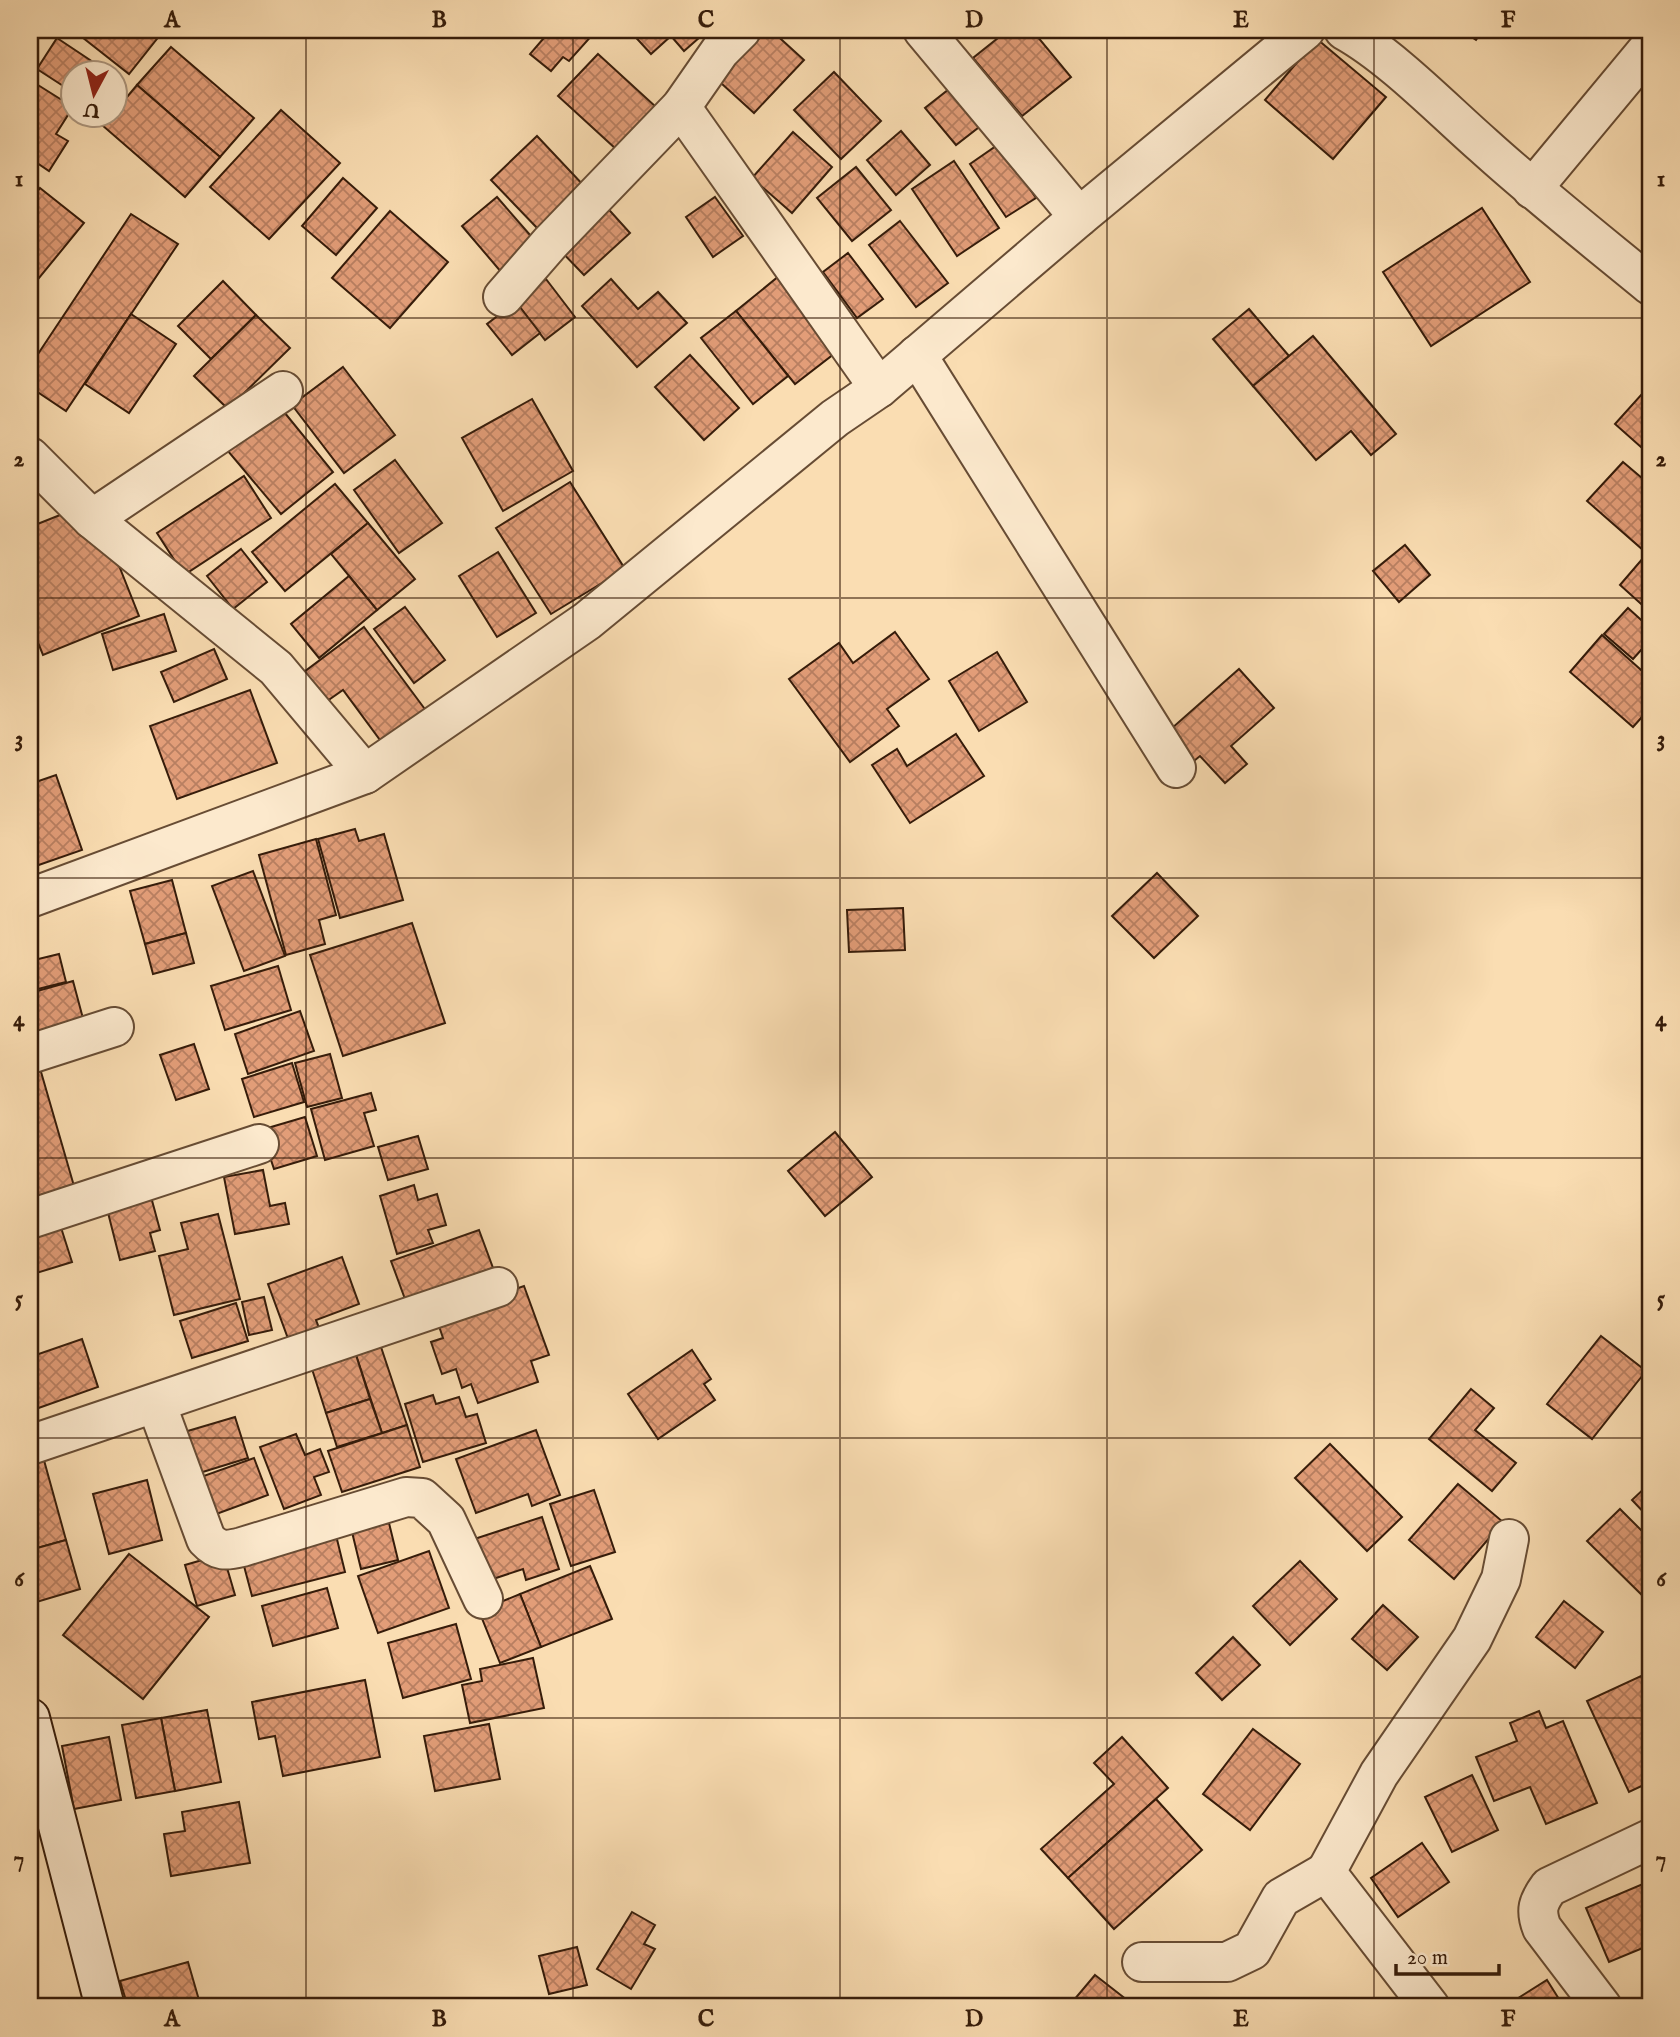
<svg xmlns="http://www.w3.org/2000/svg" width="1680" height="2037" viewBox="0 0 1680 2037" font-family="'IM FELL English',serif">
  <defs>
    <pattern id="building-cross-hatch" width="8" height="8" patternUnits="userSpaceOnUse" patternTransform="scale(1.75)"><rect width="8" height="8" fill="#e29d78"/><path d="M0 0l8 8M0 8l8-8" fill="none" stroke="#b87f61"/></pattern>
  </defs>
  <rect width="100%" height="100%" fill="#faddb2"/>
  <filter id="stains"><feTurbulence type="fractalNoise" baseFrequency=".00286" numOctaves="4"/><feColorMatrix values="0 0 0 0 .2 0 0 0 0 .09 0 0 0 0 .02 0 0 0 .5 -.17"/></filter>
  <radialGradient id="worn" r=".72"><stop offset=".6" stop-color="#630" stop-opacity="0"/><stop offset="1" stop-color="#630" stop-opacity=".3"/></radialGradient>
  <g fill="url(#building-cross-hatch)" stroke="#361c0a" stroke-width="2">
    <polygon points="73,30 164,30 129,74"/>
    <polygon points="533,30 592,30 595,32 569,61 563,57 551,71 530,54 543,39"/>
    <polygon points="629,30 708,30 684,51 671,36 651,54"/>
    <polygon points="752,30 771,30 804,60 754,113 711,74"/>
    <polygon points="1008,30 1032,30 1071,77 1022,116 973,58"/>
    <polygon points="1461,30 1483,30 1476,40"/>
    <polygon points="57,38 111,74 74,74 74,93 37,69"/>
    <polygon points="1317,39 1386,97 1333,159 1265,100"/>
    <polygon points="171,47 254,118 220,157 137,85"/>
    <polygon points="598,54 656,107 616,149 558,96"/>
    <polygon points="834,72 881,121 841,159 794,110"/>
    <polygon points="30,80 73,107 56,134 68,141 49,171 37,163 30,176"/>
    <polygon points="137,85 220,157 185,197 102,125 111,116 116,116 116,110"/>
    <polygon points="953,86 983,124 956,145 925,108"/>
    <polygon points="281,110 340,163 269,239 210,187"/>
    <polygon points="901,131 930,165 896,195 867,160"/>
    <polygon points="793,132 832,167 792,213 752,178"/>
    <polygon points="537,136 586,188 540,231 491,180"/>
    <polygon points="999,144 1036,198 1006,217 970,164"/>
    <polygon points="954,161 999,228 957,256 912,189"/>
    <polygon points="856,167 891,210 852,241 817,198"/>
    <polygon points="343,178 377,208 336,255 302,226"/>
    <polygon points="40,188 84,223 30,289 30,200"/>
    <polygon points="497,197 537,243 502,273 462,226"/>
    <polygon points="715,197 743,236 713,257 686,217"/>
    <polygon points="602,202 630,233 584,275 555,245"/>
    <polygon points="1482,208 1530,282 1431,346 1383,272"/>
    <polygon points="390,211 448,262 390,328 332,278"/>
    <polygon points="131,214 178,244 66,411 30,387 30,366"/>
    <polygon points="900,221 948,283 916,307 869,245"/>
    <polygon points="848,253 883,299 857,318 823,272"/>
    <polygon points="779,276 839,350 795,384 736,311"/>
    <polygon points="546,279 575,317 545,340 516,302"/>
    <polygon points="611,279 638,309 658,292 687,323 637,367 582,306"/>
    <polygon points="223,281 256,315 211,359 178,326"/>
    <polygon points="516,302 540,333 512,355 487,324"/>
    <polygon points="1249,309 1289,356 1253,386 1213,339"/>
    <polygon points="736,311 788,376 753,404 701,338"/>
    <polygon points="131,314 176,344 129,413 85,384"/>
    <polygon points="256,315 290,348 228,409 194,376"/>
    <polygon points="1313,336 1396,434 1371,455 1351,431 1316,460 1253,386"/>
    <polygon points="690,355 739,408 704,440 655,387"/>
    <polygon points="343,367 395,435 344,473 292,405"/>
    <polygon points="1650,385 1650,455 1615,424"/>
    <polygon points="532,399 573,471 503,511 462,438"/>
    <polygon points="280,407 333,472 281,514 227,450"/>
    <polygon points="395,460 442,523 399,553 354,490"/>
    <polygon points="1623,462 1649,484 1650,483 1650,542 1643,550 1587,501"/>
    <polygon points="244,476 271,518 184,575 157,533"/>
    <polygon points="570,482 625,569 551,614 496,528"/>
    <polygon points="335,484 368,523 285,591 252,552"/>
    <polygon points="75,509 87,540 106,533 139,616 43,655 30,623 30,527"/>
    <polygon points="368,523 415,579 377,610 331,554"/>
    <polygon points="1405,545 1430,575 1399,602 1373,571"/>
    <polygon points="241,549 267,582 233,609 207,576"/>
    <polygon points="1650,550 1650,612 1620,585"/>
    <polygon points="498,552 536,613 497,637 459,576"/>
    <polygon points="349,576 377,610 319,658 291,624"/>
    <polygon points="405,607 445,660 414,683 374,629"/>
    <polygon points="1628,608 1650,628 1650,640 1633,659 1604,634"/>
    <polygon points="164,614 176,651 113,670 102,634"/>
    <polygon points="364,627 427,712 383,744 343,690 323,704 300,675"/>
    <polygon points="895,632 929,679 887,709 899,726 850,762 789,679 839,643 853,663"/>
    <polygon points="1602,635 1650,678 1650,708 1633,727 1570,672"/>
    <polygon points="214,649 227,679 174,702 161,672"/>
    <polygon points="997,652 1027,702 979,731 949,681"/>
    <polygon points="1239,669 1274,708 1231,746 1247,764 1225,783 1200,756 1189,765 1163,736"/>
    <polygon points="250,690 277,763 177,799 150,726"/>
    <polygon points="956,734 984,776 910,823 872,765 897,749 907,766"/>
    <polygon points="56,775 82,850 30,868 30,784"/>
    <polygon points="355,829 359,841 384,834 403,900 340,918 318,839"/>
    <polygon points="316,839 336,915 319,920 325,944 286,955 259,855"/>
    <polygon points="253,871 285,956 244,971 212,886"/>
    <polygon points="1157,873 1198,916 1154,958 1112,916"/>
    <polygon points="172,880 186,933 145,944 130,891"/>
    <polygon points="903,908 905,950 849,952 847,910"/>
    <polygon points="412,923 445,1023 343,1056 310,955"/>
    <polygon points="186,933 194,963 153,974 145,944"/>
    <polygon points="59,954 66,982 30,991 30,961"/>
    <polygon points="278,966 291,1010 225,1030 211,986"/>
    <polygon points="73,981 85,1026 30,1041 30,993"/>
    <polygon points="300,1011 314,1051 248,1074 235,1034"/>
    <polygon points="194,1044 209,1089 176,1100 160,1055"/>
    <polygon points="330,1054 342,1098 307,1107 295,1063"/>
    <polygon points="37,1058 74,1186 30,1199 30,1060"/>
    <polygon points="292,1063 304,1102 254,1117 242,1079"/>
    <polygon points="371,1093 376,1110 364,1113 374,1146 325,1160 311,1109"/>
    <polygon points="305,1117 317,1156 274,1169 261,1130"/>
    <polygon points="835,1132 872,1177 825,1216 788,1171"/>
    <polygon points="418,1136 428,1169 388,1180 378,1147"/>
    <polygon points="263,1170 270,1206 285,1203 289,1224 235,1234 224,1177"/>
    <polygon points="414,1185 418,1200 437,1194 446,1225 428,1230 433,1243 397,1254 380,1196"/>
    <polygon points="150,1193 160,1230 150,1233 155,1251 120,1260 104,1197"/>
    <polygon points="218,1214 240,1299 174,1315 159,1256 188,1249 181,1223"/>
    <polygon points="57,1215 72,1262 30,1275 30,1223"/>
    <polygon points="479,1230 493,1268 405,1299 391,1261"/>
    <polygon points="342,1257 359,1304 316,1320 321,1333 290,1344 268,1284"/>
    <polygon points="524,1286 549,1355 531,1361 538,1382 478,1403 471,1384 462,1388 456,1369 442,1374 431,1342 443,1338 436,1317"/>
    <polygon points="264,1297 272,1330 249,1335 242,1302"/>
    <polygon points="236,1303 248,1341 192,1358 180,1321"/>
    <polygon points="1601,1336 1646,1371 1592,1439 1547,1404"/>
    <polygon points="82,1339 98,1387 30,1411 30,1357"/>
    <polygon points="381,1347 407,1425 382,1433 356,1355"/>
    <polygon points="692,1350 711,1379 704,1384 715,1400 658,1439 628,1394"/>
    <polygon points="356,1355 370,1399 326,1413 312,1369"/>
    <polygon points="1471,1389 1494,1408 1475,1430 1516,1463 1492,1491 1429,1439"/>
    <polygon points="433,1395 436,1404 459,1397 466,1417 477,1414 486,1443 423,1462 405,1404"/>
    <polygon points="370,1399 382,1433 337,1447 326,1413"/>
    <polygon points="235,1417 248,1458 193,1475 181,1433"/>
    <polygon points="407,1425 420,1467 342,1492 328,1451"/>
    <polygon points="536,1430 560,1495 532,1506 528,1494 476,1513 456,1459"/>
    <polygon points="296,1434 305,1455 320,1449 329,1472 314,1477 321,1495 284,1509 260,1447"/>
    <polygon points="1330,1444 1402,1517 1367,1551 1295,1478"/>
    <polygon points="42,1453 66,1540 30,1550 30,1456"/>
    <polygon points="254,1458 268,1495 211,1516 198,1478"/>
    <polygon points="147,1480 162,1540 109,1554 93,1494"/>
    <polygon points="1650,1483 1650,1519 1632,1500"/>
    <polygon points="1458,1484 1503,1522 1454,1579 1409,1540"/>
    <polygon points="594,1490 615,1552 571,1566 550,1504"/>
    <polygon points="1620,1509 1650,1539 1650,1603 1587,1541"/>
    <polygon points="542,1517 559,1569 526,1580 523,1569 487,1581 462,1543"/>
    <polygon points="389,1523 398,1560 361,1569 352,1532"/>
    <polygon points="334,1527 345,1572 252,1596 240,1551"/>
    <polygon points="66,1540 80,1589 30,1604 30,1550"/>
    <polygon points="429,1551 449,1608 378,1633 358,1576"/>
    <polygon points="129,1554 209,1617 143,1699 63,1635"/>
    <polygon points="223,1554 235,1595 197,1606 185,1565"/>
    <polygon points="1300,1561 1337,1599 1290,1645 1253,1606"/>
    <polygon points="590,1566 612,1619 541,1647 520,1594"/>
    <polygon points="327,1588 338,1628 273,1646 262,1606"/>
    <polygon points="520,1594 541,1647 500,1663 479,1611"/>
    <polygon points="1564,1601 1603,1632 1575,1668 1536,1637"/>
    <polygon points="1383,1605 1418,1637 1387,1670 1352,1639"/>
    <polygon points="456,1624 471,1679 403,1698 388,1643"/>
    <polygon points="1233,1637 1260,1665 1222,1700 1196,1673"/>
    <polygon points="533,1658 544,1708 470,1723 462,1685 482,1681 480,1669"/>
    <polygon points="1641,1676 1650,1696 1650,1782 1629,1792 1587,1701"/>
    <polygon points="365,1680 380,1757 283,1776 275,1736 259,1739 252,1702"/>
    <polygon points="207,1710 221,1782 175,1791 161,1718"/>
    <polygon points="1539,1711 1546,1728 1563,1721 1597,1803 1546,1824 1530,1787 1494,1801 1476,1757 1517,1741 1510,1723"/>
    <polygon points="161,1718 175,1791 136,1798 122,1725"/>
    <polygon points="489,1724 500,1779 435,1791 424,1736"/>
    <polygon points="1253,1729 1300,1764 1250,1830 1203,1794"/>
    <polygon points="109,1737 121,1800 74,1809 62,1746"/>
    <polygon points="1122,1737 1168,1788 1068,1878 1041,1849 1114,1784 1094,1763"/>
    <polygon points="1472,1775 1498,1830 1452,1852 1425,1797"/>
    <polygon points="1156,1799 1202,1850 1114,1929 1068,1878"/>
    <polygon points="239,1802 250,1863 171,1876 164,1834 185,1831 182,1812"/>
    <polygon points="1422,1843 1449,1882 1398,1917 1371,1878"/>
    <polygon points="1650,1881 1650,1945 1609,1962 1586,1908"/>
    <polygon points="632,1912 655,1925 644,1944 655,1949 631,1989 597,1969"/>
    <polygon points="577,1947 587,1985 549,1994 539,1956"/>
    <polygon points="188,1962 201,2007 128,2007 120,1981"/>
    <polygon points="1095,1975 1136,2007 1068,2007"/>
    <polygon points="1547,1980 1564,2007 1504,2007"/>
    <polygon points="1650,1982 1650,2000 1644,1984"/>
  </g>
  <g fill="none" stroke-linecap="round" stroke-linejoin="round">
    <g stroke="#674c34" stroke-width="42">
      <g id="street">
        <polyline points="923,30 1079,217"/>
        <path d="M1344 30C1391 56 1442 109 1483 145 1537 194 1594 239 1650 285"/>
        <polyline points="681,107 879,388"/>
        <polyline points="1532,189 1650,47"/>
        <polyline points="503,297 550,243 681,107 720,51 741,30"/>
        <polyline points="917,355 1176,768"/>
        <polyline points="30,457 92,519 276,668 365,774"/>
        <polyline points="92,519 283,391"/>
        <polyline points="30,898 365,774 587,621 835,418 879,388 1079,217 1305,30"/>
        <polyline points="30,1054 114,1027"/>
        <polyline points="30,1219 259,1144"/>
        <path d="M156 1403 206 1539C218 1552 226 1551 242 1547L406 1497 422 1498 446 1520 483 1599"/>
        <polyline points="30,1445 498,1287"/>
        <polyline points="1142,1962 1227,1962 1252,1950 1281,1898 1326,1872"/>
        <polyline points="1430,2007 1326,1872 1379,1774 1472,1639 1501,1579 1509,1539"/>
        <path d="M1602 2007 1542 1928C1535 1910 1538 1902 1549 1887L1650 1839"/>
      </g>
    </g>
    <g stroke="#361c0a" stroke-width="42">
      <polyline id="secondary" points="30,1718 105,2007"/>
    </g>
    <use href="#street" stroke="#fce9cd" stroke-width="38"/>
    <use href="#secondary" stroke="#fce9cd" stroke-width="38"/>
  </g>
  <path fill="none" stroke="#361c0a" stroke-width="2" stroke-opacity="0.55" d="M306 30V2007M573 30V2007M840 30V2007M1107 30V2007M1374 30V2007M30 318H1650M30 598H1650M30 878H1650M30 1158H1650M30 1438H1650M30 1718H1650"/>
  <rect width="1680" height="2037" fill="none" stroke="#faddb2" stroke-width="77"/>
  <g transform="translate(94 94) rotate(187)"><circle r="33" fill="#fce9cd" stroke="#ad977f" stroke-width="2"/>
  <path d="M0-5L12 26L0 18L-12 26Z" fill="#8f2418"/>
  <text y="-10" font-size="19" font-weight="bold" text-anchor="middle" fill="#361c0a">U</text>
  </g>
  <path d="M1396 1964v10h103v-10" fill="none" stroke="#361c0a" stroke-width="3.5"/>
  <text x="1407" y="1964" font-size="21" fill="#361c0a" stroke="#fce9cd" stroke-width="5" paint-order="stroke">20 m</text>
  <rect x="38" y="38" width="1604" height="1960" fill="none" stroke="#361c0a" stroke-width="2.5"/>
  <g font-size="23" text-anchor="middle" font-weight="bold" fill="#361c0a">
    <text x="172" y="27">A</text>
    <text x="439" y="27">B</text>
    <text x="706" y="27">C</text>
    <text x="974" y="27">D</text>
    <text x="1241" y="27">E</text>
    <text x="1508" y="27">F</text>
    <text x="19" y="186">1</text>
    <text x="1661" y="186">1</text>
    <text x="19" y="466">2</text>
    <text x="1661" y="466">2</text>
    <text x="19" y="746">3</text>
    <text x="1661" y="746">3</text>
    <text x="19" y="1026">4</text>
    <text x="1661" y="1026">4</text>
    <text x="19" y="1306">5</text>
    <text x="1661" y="1306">5</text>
    <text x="19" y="1586">6</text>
    <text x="1661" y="1586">6</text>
    <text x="19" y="1866">7</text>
    <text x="1661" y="1866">7</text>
    <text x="172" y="2026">A</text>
    <text x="439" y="2026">B</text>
    <text x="706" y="2026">C</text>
    <text x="974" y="2026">D</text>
    <text x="1241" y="2026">E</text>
    <text x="1508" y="2026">F</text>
  </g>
  <rect width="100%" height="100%" filter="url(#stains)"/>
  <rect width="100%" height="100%" fill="url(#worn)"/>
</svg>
